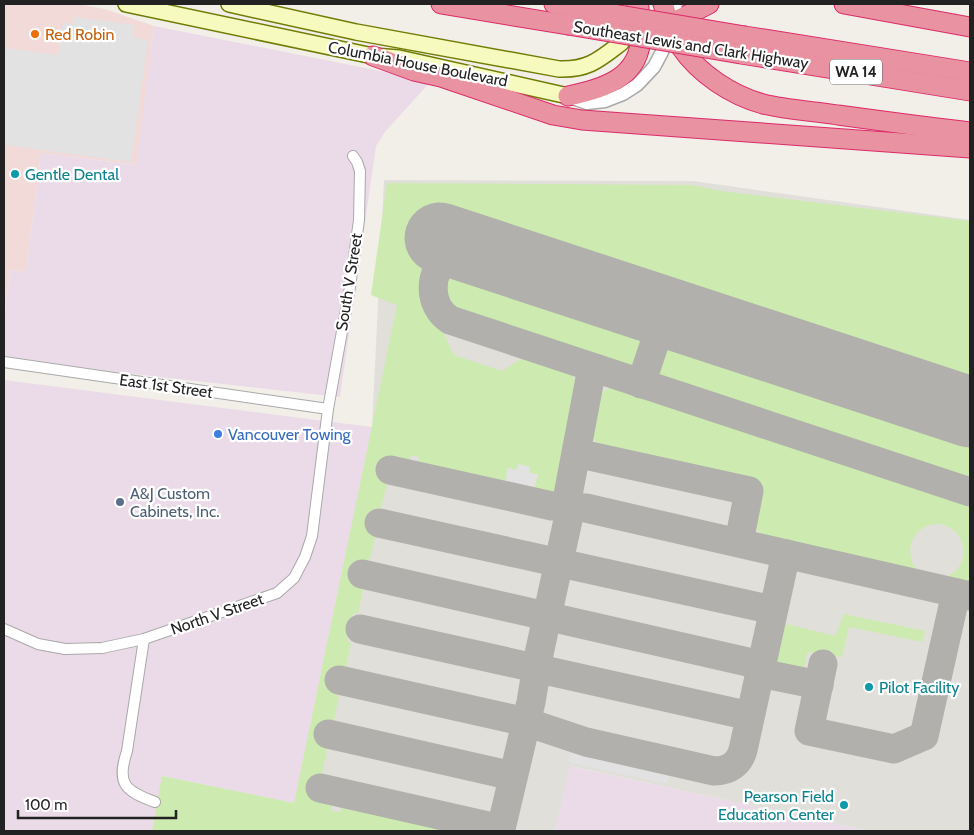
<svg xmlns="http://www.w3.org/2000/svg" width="974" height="835" viewBox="0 0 974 835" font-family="Cabin,sans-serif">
  <rect width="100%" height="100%" fill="#f2efe9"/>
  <polygon fill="#f2dad9" points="4,4 78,4 105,9 154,26 137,165 41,153 26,272 10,270 4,318"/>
  <g fill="#ebdbe8">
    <polygon points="154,26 431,81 385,132 376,146 340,397 107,371 4,356 4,318 10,270 26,272 41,153 136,165"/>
    <polygon points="4,380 372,427 294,803 163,776 152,831 4,831"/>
    <polygon points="569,766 869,831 555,831"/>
  </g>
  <polygon fill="#e1dfda" points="384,180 693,181 970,220 970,831 869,831 570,766 555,831 152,831 162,776 294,803 372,427"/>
  <g fill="#cdebb0" fill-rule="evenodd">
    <path d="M387 183 692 185 721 191 970 221V396L439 221 430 255 432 256 426 284 425 298 429 309 437 319 454 355 502 371 527 355H530C550 362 580 367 577 395L558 495 553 499 548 500 526 494 525 492 526 487H535L530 473 519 464 516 470 508 468 506 481 516 484 513 491 510 492 456 480V470L448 469 446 476 444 477 436 475 437 466 429 464 425 473 417 470 419 457 411 455 407 468 390 466 388 474 392 476V485L387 484 381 508H376L372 536 375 537 370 559 365 561 359 588 363 589 358 614 353 613 347 641 351 643 346 668H341L336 695 339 696 334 720H331L324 748 327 750 318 793 334 797 331 811 341 812 344 800 488 831H152L162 776 294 803 397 305 371 295Z"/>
    <path d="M473 263 650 322C649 337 645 362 632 371L612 366 449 312C436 301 436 281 451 271 457 267 466 265 473 263Z"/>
    <polygon points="670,328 970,427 970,485 676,388 657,380 654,375 659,351"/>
    <path d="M617 386 630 389 970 500V589L769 540C744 525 756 507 760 485L612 452C578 442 584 392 617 386ZM935 524C971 524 973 575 939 578 905 581 898 530 935 524Z"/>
    <path d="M844 614 925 631 922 642 849 627 842 657 808 652C805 657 806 667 801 671 792 678 776 670 774 660L782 623 835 636Z"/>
  </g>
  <g fill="#e2e2e2">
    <polygon points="74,17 134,25 133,38 148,40 131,162 4,145 4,48 58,55 63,23 73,24"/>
    <polygon points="519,464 530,467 530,473 538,474 535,487 506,481 507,468 516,470"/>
    <polygon points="571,748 670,770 667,784 568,762"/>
  </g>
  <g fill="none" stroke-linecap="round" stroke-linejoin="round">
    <g stroke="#b1b0ac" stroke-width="29">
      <path d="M481 250C471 250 459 250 450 256 427 271 428 306 450 320L970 492"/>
      <polyline points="641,384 662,321 670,316 677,316"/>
      <polyline points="576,453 749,491 739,542"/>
      <polyline points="379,523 773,610"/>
      <polyline points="786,554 970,596"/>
      <polyline points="362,574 761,665"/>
      <polyline points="360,629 750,716"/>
      <polyline points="823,664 809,731 894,749 924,736 956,593"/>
      <polyline points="760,673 819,685"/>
      <path d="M339 680 526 722 586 742 714 771C729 771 739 764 743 750L786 554 586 508 552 506 390 470"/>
      <polyline points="328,734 513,776"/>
      <polyline points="320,788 501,829 531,702 539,654 568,520 568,495 592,368"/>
    </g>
    <polyline stroke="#b1b0ac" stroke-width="71" points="440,238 970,412"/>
    <g stroke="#a9a9a9" stroke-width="12">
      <g id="minor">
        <polyline points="4,362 328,409"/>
        <polyline points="4,629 38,644 65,649 102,648 144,639 277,593 294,578 305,557 312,536 328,409 350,287 359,220 360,171 357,162 353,156"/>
        <path d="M144 639 127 751C116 784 125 791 155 802"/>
      </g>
    </g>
    <g stroke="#a9a9a9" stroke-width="15">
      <polyline id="tertiary" points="570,97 587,103 605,101 623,94 637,85 654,67 662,52 676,4"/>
    </g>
    <g stroke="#707d05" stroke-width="18">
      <g id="secondary">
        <polyline points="126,4 373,56 399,58 568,96"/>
        <path d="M229 4 356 32 559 69C588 70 599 60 621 43"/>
      </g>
    </g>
    <g stroke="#dc2a67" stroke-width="21">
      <g id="motorway">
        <polyline points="441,4 568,25"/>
        <polyline points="554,4 571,7"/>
        <path d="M663 4C668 18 672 34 680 46 699 74 731 95 763 104 787 110 813 111 838 115 882 121 926 127 970 132"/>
        <polyline points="844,4 970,27"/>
        <polyline points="664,27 709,4"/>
        <polyline points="745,36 970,72"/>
        <polyline points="741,54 970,91"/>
        <polyline points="373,56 414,71 441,77 553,115 582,120 970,148"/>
        <path d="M568 96C603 89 641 78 641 34 641 25 639 16 639 7L636 4"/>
      </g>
    </g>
    <use href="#minor" stroke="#fff" stroke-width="10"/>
    <use href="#tertiary" stroke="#fff" stroke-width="12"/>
    <use href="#secondary" stroke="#f7fabf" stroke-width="15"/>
    <use href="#motorway" stroke="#e892a2" stroke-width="19"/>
    <g stroke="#dc2a67" stroke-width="21" stroke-linecap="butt">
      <g id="motorway-bridge">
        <polyline points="571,7 745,36"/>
        <polyline points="568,25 741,54"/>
      </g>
    </g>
    <use href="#motorway-bridge" stroke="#e892a2" stroke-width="19"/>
  </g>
  <circle fill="#e8710a" stroke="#fff" stroke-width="2" cx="35" cy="34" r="5"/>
  <g fill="#0f9aa8" stroke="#fff" stroke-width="2">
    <circle cx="15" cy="174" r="5"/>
    <circle cx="869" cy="687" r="5"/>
    <circle cx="844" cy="805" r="5"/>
  </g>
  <circle fill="#3f7fe0" stroke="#fff" stroke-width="2" cx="218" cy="434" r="5"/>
  <circle fill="#5c6f8a" stroke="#fff" stroke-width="2" cx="120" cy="502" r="5"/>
  <g text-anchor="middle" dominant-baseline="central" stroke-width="4.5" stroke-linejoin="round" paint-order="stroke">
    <rect fill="#fff" stroke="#646464" stroke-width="1" x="830" y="59.5" width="52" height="25" rx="4"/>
    <g font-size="15" font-weight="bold" fill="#222">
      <text x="856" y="72">WA 14</text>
    </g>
    <g font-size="16" fill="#c56008" stroke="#fff" text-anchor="start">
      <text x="45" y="34">Red Robin</text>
    </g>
    <g font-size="16" fill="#222" stroke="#fff">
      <text transform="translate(691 45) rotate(9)">Southeast Lewis and Clark Highway</text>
      <text transform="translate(418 64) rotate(11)">Columbia House Boulevard</text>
      <text transform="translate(349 282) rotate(-81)">South V Street</text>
      <text transform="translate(166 386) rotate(8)">East 1st Street</text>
      <text transform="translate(217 614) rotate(-19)">North V Street</text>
    </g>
    <g font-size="16" fill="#0d838f" stroke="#fff" text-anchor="start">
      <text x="25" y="174">Gentle Dental</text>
      <text x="879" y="687">Pilot Facility</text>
      <text x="834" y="796" text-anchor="end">Pearson Field<tspan x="834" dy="18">Education Center</tspan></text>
    </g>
    <g font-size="16" fill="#366cbe" stroke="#fff" text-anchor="start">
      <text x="228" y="434">Vancouver Towing</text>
    </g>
    <g font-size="16" fill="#4e5e75" stroke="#fff" text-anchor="start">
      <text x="130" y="493">A&amp;J Custom<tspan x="130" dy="18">Cabinets, Inc.</tspan></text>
    </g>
  </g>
  <rect width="974" height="835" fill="none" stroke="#222222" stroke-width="10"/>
  <path d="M18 810v8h158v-8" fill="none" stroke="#222222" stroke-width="2.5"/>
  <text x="25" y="810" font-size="15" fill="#222222" stroke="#ffffff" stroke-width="4" paint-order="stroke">100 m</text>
</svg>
